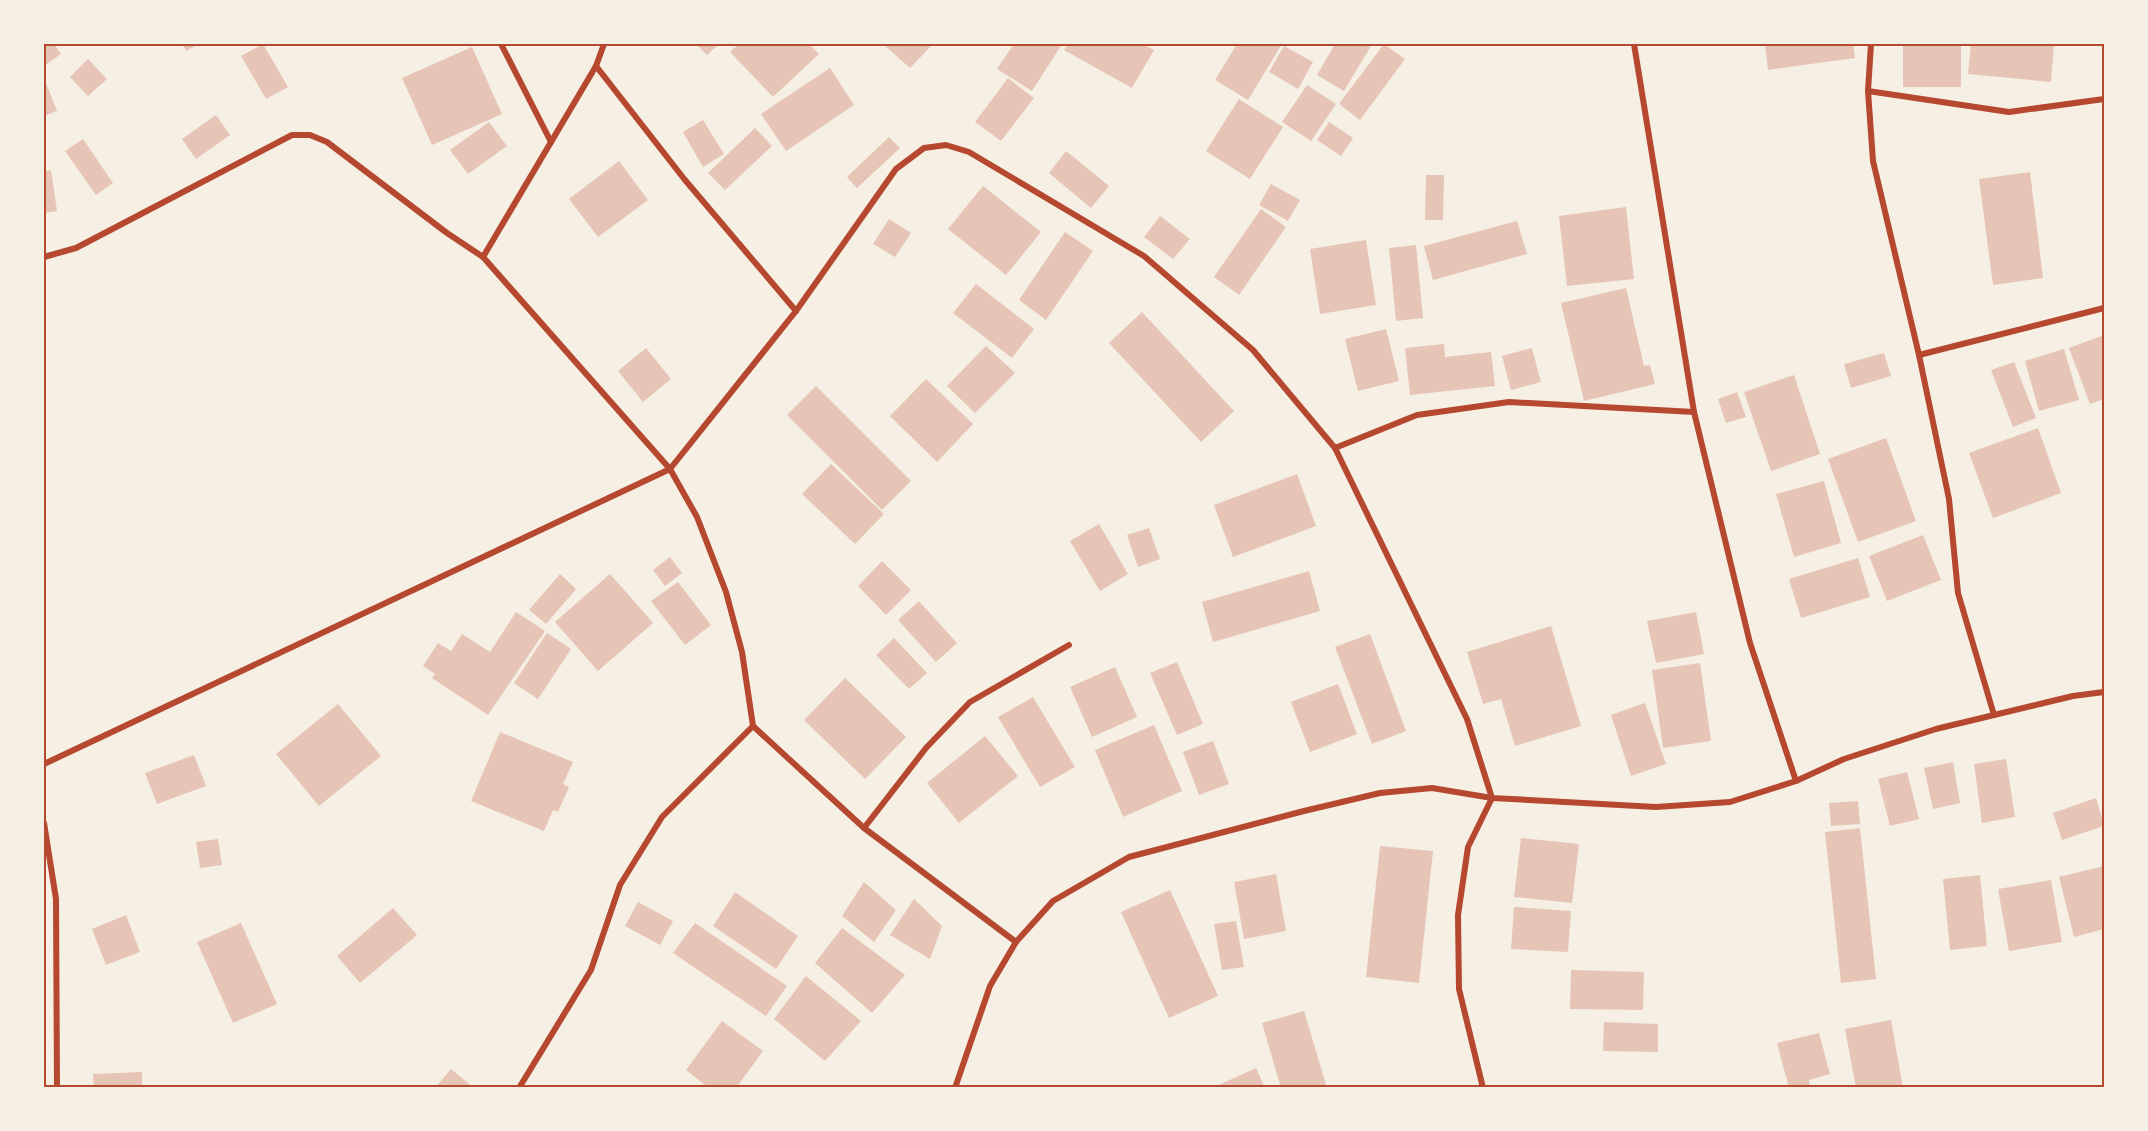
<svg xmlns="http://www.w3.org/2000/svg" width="2148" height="1131" viewBox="0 0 2148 1131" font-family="'PT Sans Narrow',sans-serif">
  <rect width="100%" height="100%" fill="#f6efe4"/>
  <g fill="#e6c5b7">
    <polygon points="44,44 54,44 61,54 44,66"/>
    <polygon points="182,44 199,44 186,51"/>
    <polygon points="263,44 288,87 266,99 241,56"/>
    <polygon points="696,44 719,44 707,55"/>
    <polygon points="739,44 809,44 819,54 773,97 730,52"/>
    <polygon points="883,44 933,44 910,68"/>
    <polygon points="1014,44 1062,44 1032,91 997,69"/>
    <polygon points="1068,44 1143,44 1154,50 1132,88 1064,50"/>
    <polygon points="1237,44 1282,44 1248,100 1215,80"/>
    <polygon points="1335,44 1372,44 1344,91 1317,75"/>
    <polygon points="1384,44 1405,59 1360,120 1339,104"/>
    <polygon points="1765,44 1853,44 1855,58 1768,70"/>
    <rect x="1903" y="44" width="58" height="43"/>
    <polygon points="1971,44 2054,44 2051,82 1968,74"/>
    <polygon points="1284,46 1313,62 1298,89 1269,72"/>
    <polygon points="472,47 502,114 432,145 402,78"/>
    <polygon points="88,59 107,79 88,96 70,77"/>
    <polygon points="830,68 854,105 786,151 761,114"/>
    <polygon points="1008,78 1034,98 1001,141 975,122"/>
    <polygon points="46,83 57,111 44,116 44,84"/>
    <polygon points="1307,85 1336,104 1311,141 1282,122"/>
    <polygon points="1239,99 1283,127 1250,179 1206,151"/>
    <polygon points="216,115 230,135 196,159 182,139"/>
    <polygon points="703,120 724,154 703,167 683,132"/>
    <polygon points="489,122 507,146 468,174 450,150"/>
    <polygon points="1329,122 1353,138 1341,156 1317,140"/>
    <polygon points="755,128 772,146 725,190 708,173"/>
    <polygon points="889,137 900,148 857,188 847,177"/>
    <polygon points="83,139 113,183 96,195 65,151"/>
    <polygon points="1066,151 1109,186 1091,208 1049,173"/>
    <polygon points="619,161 648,200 598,237 569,199"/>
    <polygon points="51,170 57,211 44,213 44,172"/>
    <polygon points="2030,172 2043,278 1993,285 1979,179"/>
    <polygon points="1426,175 1444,175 1443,220 1425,220"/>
    <polygon points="1271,184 1300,200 1288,221 1259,205"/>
    <polygon points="983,186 1041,232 1006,275 948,229"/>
    <polygon points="1626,207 1634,279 1567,286 1559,216"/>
    <polygon points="1261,209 1286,227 1239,295 1214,277"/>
    <polygon points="1160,216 1190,239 1173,259 1144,237"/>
    <polygon points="889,219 911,233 895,257 873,244"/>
    <polygon points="1517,221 1527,254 1433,280 1424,246"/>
    <polygon points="1065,232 1093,251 1046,320 1019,300"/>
    <polygon points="1366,240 1376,305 1320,314 1310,249"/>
    <polygon points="1416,245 1423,318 1396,321 1389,248"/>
    <polygon points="976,284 1034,329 1012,358 953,313"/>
    <polygon points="1626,288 1644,366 1650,365 1655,384 1584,401 1561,303"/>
    <polygon points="1142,312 1234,411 1201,442 1109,343"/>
    <polygon points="1386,329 1399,381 1358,391 1345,339"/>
    <polygon points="2104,335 2104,399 2090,404 2069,348"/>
    <polygon points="1444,344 1445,357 1491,352 1495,386 1410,395 1405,348"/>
    <polygon points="986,346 1015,373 975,413 947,386"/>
    <polygon points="646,348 671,379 643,402 618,371"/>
    <polygon points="1532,348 1541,382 1511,390 1502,356"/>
    <polygon points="2064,349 2079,400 2039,411 2025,361"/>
    <polygon points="1884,353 1891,376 1851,388 1844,364"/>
    <polygon points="2014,362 2036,418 2013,427 1991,370"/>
    <polygon points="1794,375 1820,454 1771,471 1744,392"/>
    <polygon points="926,379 973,424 937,462 890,416"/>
    <polygon points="816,386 911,481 882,510 787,415"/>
    <polygon points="1737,392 1746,417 1726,423 1718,399"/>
    <polygon points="2038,428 2061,493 1993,518 1969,453"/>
    <polygon points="1886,438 1916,521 1858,542 1828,459"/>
    <polygon points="831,464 884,514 855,544 802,494"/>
    <polygon points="1297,474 1316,526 1233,557 1214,505"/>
    <polygon points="1824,481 1841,543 1794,557 1776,494"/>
    <polygon points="1099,524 1128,574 1100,591 1070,541"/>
    <polygon points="1149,528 1160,559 1138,567 1127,535"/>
    <polygon points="1923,535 1941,580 1887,601 1869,556"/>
    <polygon points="670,557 682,573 665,586 653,570"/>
    <polygon points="1858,558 1870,597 1801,618 1789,579"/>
    <polygon points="882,561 911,590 886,615 858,586"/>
    <polygon points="1309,571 1320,611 1213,642 1202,602"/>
    <polygon points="560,574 576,589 546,624 529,610"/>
    <polygon points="610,574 653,623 598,671 555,622"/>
    <polygon points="678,582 711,625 685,645 651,601"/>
    <polygon points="919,601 957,643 936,662 898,620"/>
    <polygon points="516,612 545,631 488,715 432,678 435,674 423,666 438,643 451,651 462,634 490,652"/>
    <polygon points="1696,612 1704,654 1656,663 1647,621"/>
    <polygon points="1551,626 1581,726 1515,746 1501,699 1483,704 1467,652"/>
    <polygon points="547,633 571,649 538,699 514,683"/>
    <polygon points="1370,634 1406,731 1372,744 1335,647"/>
    <polygon points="894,638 927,673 909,689 876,655"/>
    <polygon points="1177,662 1203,724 1177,735 1150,673"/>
    <polygon points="1700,663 1711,741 1663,748 1652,670"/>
    <polygon points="1115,667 1137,717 1092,737 1070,687"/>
    <polygon points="845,678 906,737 865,779 804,720"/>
    <polygon points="1338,684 1357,734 1310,752 1291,702"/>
    <polygon points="1033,697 1075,767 1040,787 998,717"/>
    <polygon points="1645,703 1666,764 1631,776 1611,715"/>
    <polygon points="338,704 381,756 319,806 276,754"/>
    <polygon points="1154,725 1182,791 1123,817 1095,750"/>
    <polygon points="500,732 573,762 563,784 569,787 558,812 553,810 544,831 471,801"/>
    <polygon points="985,736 1018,776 959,823 927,783"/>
    <polygon points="1213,741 1229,784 1199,795 1183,752"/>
    <polygon points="194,755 206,786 157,804 145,773"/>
    <polygon points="2006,759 2015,817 1982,823 1974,764"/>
    <polygon points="1953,762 1960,803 1933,809 1924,768"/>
    <polygon points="1907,772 1919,819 1890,826 1878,779"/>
    <polygon points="2096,798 2104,826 2062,840 2053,813"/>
    <polygon points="1858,801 1860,824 1831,826 1829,803"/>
    <polygon points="1860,828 1876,979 1841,983 1825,832"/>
    <polygon points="1521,838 1579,844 1572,903 1514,897"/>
    <polygon points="218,839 222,865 200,868 196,842"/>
    <polygon points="1380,846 1433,851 1419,983 1366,977"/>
    <polygon points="2104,866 2104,929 2074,937 2059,877"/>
    <polygon points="1276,874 1286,931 1244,939 1234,882"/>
    <polygon points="1980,875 1987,946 1950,950 1943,879"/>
    <polygon points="2051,880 2062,942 2009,951 1998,889"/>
    <polygon points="864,882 896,910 874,942 842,916"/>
    <polygon points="1170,890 1218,996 1169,1018 1121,912"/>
    <polygon points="735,892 798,936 776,969 713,926"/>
    <polygon points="914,899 942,926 930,959 890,935"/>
    <polygon points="638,902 673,921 660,945 625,926"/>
    <polygon points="1514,907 1571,911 1568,952 1511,949"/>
    <polygon points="393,908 417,935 360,983 337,956"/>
    <polygon points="126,915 140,952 106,965 92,929"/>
    <polygon points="1236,921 1244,967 1222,970 1214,924"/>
    <polygon points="241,923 277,1004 233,1023 197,942"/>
    <polygon points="695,923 787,986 766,1016 673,953"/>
    <polygon points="842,928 905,975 872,1013 815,963"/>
    <polygon points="1571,970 1644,972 1643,1010 1570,1009"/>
    <polygon points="806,976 861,1021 825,1061 774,1019"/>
    <polygon points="1304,1011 1327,1088 1281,1088 1262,1023"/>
    <polygon points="1891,1020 1903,1088 1856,1088 1845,1029"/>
    <polygon points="722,1021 763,1051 736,1088 709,1088 686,1070"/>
    <polygon points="1604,1022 1658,1024 1658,1052 1603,1051"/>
    <polygon points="1819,1033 1830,1074 1809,1080 1810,1088 1789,1088 1777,1043"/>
    <polygon points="1256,1068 1265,1088 1212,1088"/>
    <polygon points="451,1069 474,1088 435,1088"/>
    <polygon points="142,1072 142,1088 94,1088 93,1074"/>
  </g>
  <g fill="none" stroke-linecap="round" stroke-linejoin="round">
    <g stroke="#b5482f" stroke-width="6">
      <polyline points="501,44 551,142"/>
      <polyline points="1634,44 1694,412 1750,643 1796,781"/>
      <polyline points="1871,44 1868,91 1873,161 1919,355 1949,499 1958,593 1994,715"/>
      <polyline points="596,66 685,180 796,311"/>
      <polyline points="1868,91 2009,112 2104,99"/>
      <polyline points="44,257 76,248 292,135 310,135 327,142 447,233 483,257 670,469 697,517 726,592 742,652 753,726 864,828 1016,942"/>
      <polyline points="483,257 596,66 604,44"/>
      <polyline points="1919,355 2104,308"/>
      <polyline points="1335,448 1417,415 1509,402 1694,412"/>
      <polyline points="44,764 670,469 796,311 896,169 924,148 946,145 969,152 1144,256 1253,350 1335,448 1467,719 1492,798 1468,847 1458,915 1459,989 1483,1088"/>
      <polyline points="44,823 56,899 57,1088"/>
      <polyline points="864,828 926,748 970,702 1069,645"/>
      <polyline points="519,1088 591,970 620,885 662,817 753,726"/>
      <polyline points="955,1088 990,986 1016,942 1053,901 1129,857 1304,811 1380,793 1432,788 1492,798 1656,807 1730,802 1796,781 1844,759 1936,729 2073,696 2104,692"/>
    </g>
  </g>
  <rect width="2148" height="1131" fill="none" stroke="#f6efe4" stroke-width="90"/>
  <rect x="45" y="45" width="2058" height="1041" fill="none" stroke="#b5482f" stroke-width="2"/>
</svg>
